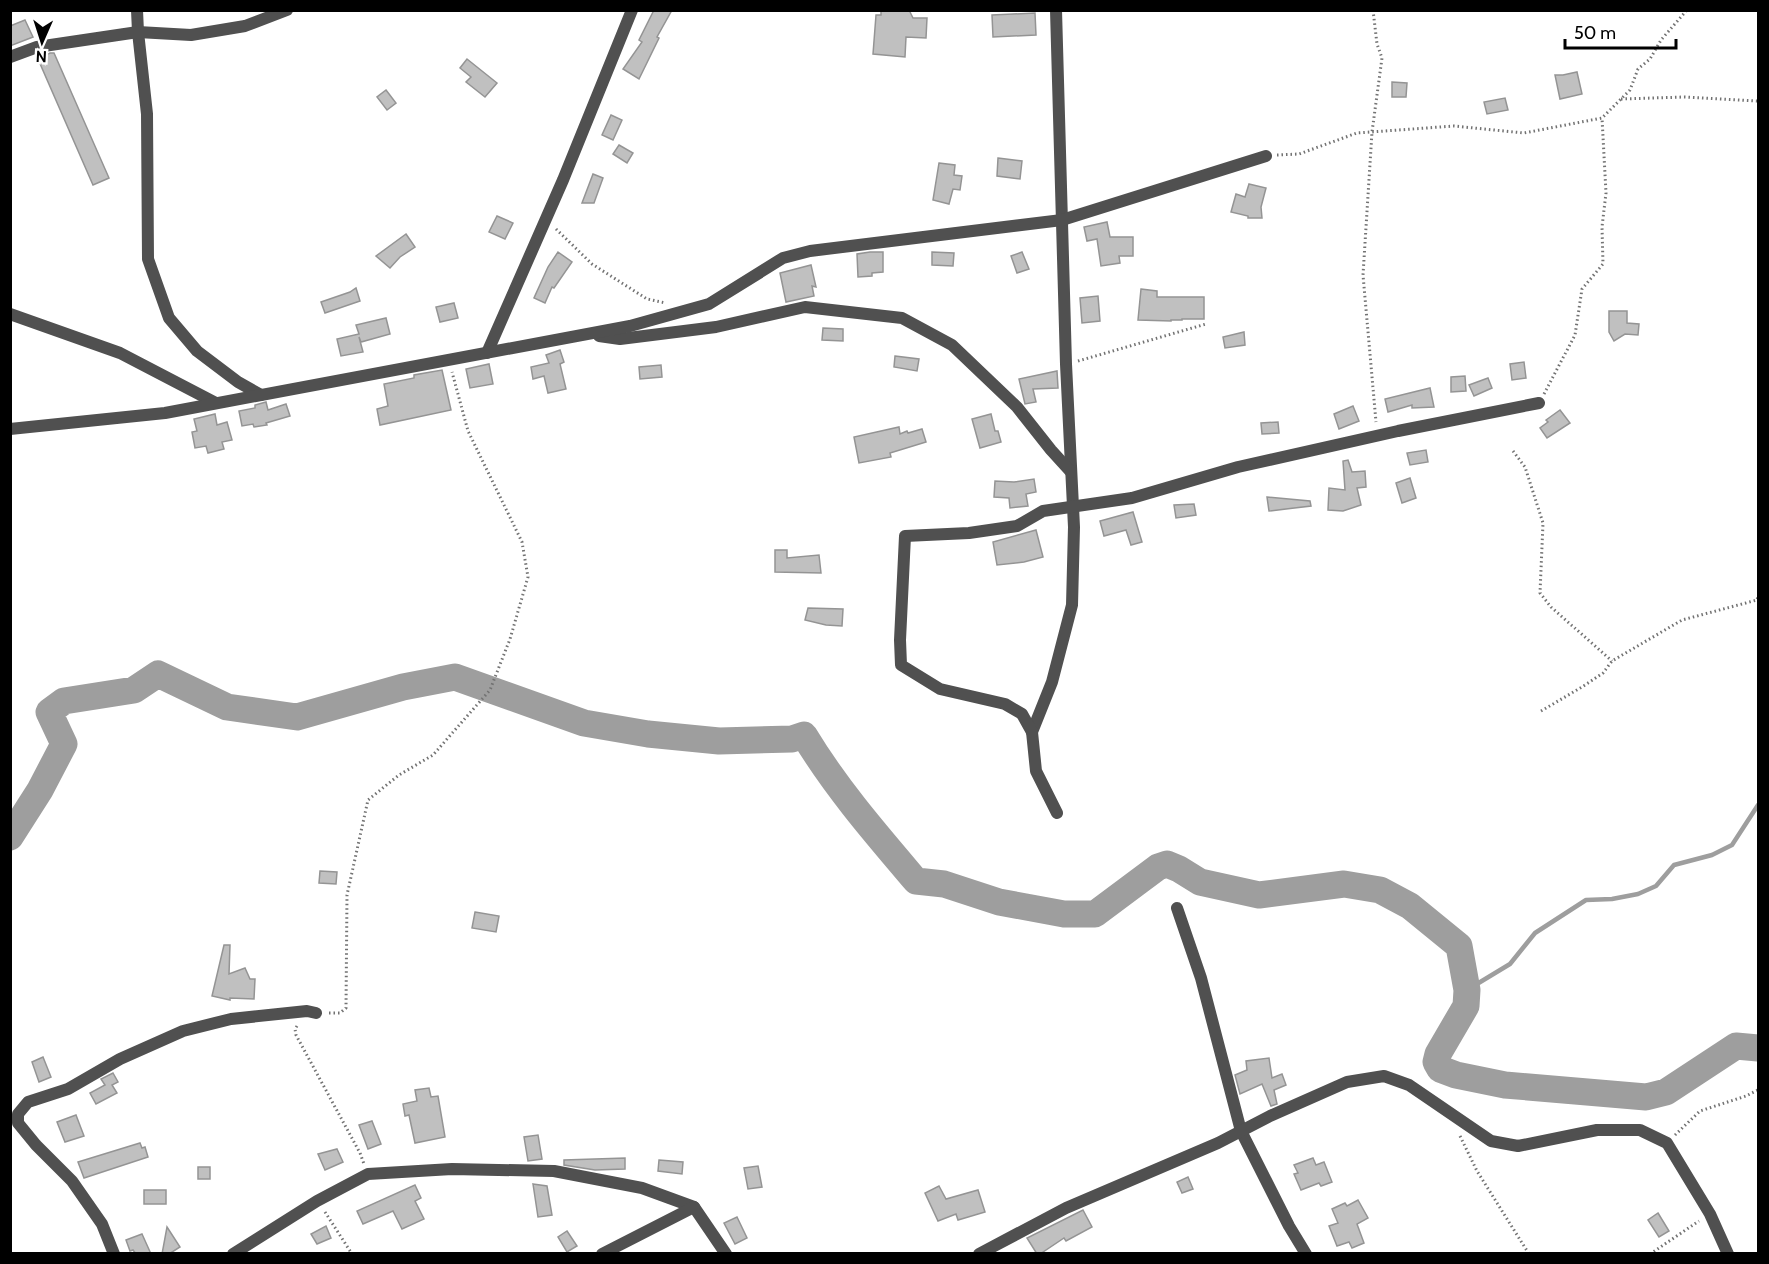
<svg xmlns="http://www.w3.org/2000/svg" width="1769" height="1264" viewBox="0 0 1769 1264" font-family="Cabin,sans-serif">
  <rect width="100%" height="100%" fill="#fff"/>
  <g fill="none" stroke-linecap="round" stroke-linejoin="round">
    <polyline stroke="#9e9e9e" stroke-width="4.5" points="1467,990 1510,964 1535,933 1586,900 1612,899 1638,894 1656,886 1674,865 1712,855 1732,845 1758,805"/>
    <path stroke="#9e9e9e" stroke-width="27" d="M10 837 40 790 64 744 49 712 64 701 134 690 158 674 227 707 297 717 403 687 455 677 584 723 648 734 719 741 792 739 804 735C836 788 876 834 916 881L944 884 999 902 1064 914H1095L1158 867 1167 864 1179 869 1200 882 1259 895 1344 884 1380 890 1410 906 1459 946 1467 990 1466 1006 1438 1054 1436 1062 1440 1069 1456 1075 1505 1085 1646 1097 1666 1092 1736 1046 1758 1048"/>
  </g>
  <g fill="#c0c0c0" stroke="#949494" stroke-width="1.5">
    <polygon points="654,10 672,10 657,37 659,38 639,79 623,69 642,42 639,40"/>
    <polygon points="881,10 909,10 913,18 927,18 926,38 906,37 905,57 873,54 876,15 881,15"/>
    <polygon points="1035,13 1036,35 993,37 992,15"/>
    <polygon points="25,20 33,37 10,46 10,26"/>
    <polygon points="50,53 54,53 109,178 93,185 38,59"/>
    <polygon points="467,59 497,83 485,97 466,82 471,77 460,68"/>
    <polygon points="1577,72 1582,94 1560,99 1555,75 1563,75"/>
    <polygon points="1392,82 1407,83 1406,97 1392,97"/>
    <polygon points="386,90 396,103 387,110 377,97"/>
    <polygon points="1505,98 1508,110 1487,114 1484,102"/>
    <polygon points="611,115 622,120 613,140 602,135"/>
    <polygon points="619,145 633,153 627,163 613,154"/>
    <polygon points="998,158 1022,161 1020,179 997,176"/>
    <polygon points="939,163 955,165 954,175 962,176 960,190 953,189 949,204 933,200"/>
    <polygon points="593,174 603,178 594,203 582,203"/>
    <polygon points="1249,184 1266,188 1261,207 1262,218 1248,218 1248,216 1231,212 1236,194 1245,197"/>
    <polygon points="497,216 513,223 505,239 489,232"/>
    <polygon points="1107,222 1110,237 1133,237 1133,256 1119,256 1120,263 1101,266 1097,239 1087,241 1084,227"/>
    <polygon points="406,234 415,247 400,257 390,268 376,256"/>
    <polygon points="558,252 572,262 554,288 552,287 545,303 534,298 548,267"/>
    <polygon points="870,252 883,252 883,272 872,273 872,276 858,277 857,254"/>
    <polygon points="932,252 954,253 953,266 932,265"/>
    <polygon points="1022,252 1029,269 1017,273 1011,256"/>
    <polygon points="811,265 816,287 812,286 814,296 786,302 780,273"/>
    <polygon points="356,288 360,301 325,313 321,302 350,292"/>
    <polygon points="1141,289 1157,291 1157,297 1204,297 1204,319 1182,319 1182,320 1171,320 1171,321 1138,320"/>
    <polygon points="1098,296 1100,321 1082,323 1080,298"/>
    <polygon points="454,303 458,318 440,322 436,307"/>
    <polygon points="1609,311 1627,311 1627,323 1639,324 1638,335 1625,334 1614,341 1609,332"/>
    <polygon points="386,318 390,334 361,342 359,337 363,352 341,356 337,339 359,334 356,325"/>
    <polygon points="823,328 843,329 843,341 822,340"/>
    <polygon points="1244,332 1245,345 1225,348 1223,337"/>
    <polygon points="560,350 564,362 560,364 566,389 548,393 544,376 533,379 531,367 549,363 546,355"/>
    <polygon points="895,356 919,359 917,371 894,367"/>
    <polygon points="1524,362 1526,378 1512,380 1510,364"/>
    <polygon points="489,364 493,384 470,388 466,369"/>
    <polygon points="661,365 662,377 640,379 639,367"/>
    <polygon points="442,370 451,410 380,425 377,409 388,406 384,384 414,378 414,375"/>
    <polygon points="1057,371 1058,388 1033,389 1036,402 1025,404 1019,379"/>
    <polygon points="1465,376 1466,391 1451,392 1451,377"/>
    <polygon points="1488,378 1492,388 1474,396 1469,385"/>
    <polygon points="1430,388 1434,407 1412,408 1412,405 1388,412 1385,399"/>
    <polygon points="266,402 268,410 286,404 290,416 266,423 267,425 254,427 253,424 242,426 239,411 255,408 255,405"/>
    <polygon points="1353,406 1359,421 1339,429 1334,414"/>
    <polygon points="1560,410 1570,423 1547,438 1540,428 1548,422 1546,420"/>
    <polygon points="215,414 217,425 227,422 232,440 222,442 224,449 208,453 206,446 195,448 192,432 197,431 194,419"/>
    <polygon points="991,414 995,431 998,431 1001,442 980,448 972,419"/>
    <polygon points="1278,422 1279,433 1262,434 1261,423"/>
    <polygon points="899,427 900,434 907,431 908,433 922,429 926,442 890,453 891,457 859,463 854,437"/>
    <polygon points="1426,450 1428,462 1410,465 1407,453"/>
    <polygon points="1348,460 1352,472 1365,471 1366,487 1357,488 1361,505 1343,511 1328,510 1329,488 1345,490 1343,461"/>
    <polygon points="1410,478 1416,498 1402,503 1396,483"/>
    <polygon points="1034,479 1036,492 1026,494 1028,506 1010,508 1009,498 994,497 995,481 1014,482"/>
    <polygon points="1267,497 1310,501 1311,506 1269,511"/>
    <polygon points="1194,504 1196,515 1176,518 1174,505"/>
    <polygon points="1133,512 1142,542 1131,545 1126,530 1104,536 1100,521"/>
    <polygon points="1036,530 1043,557 1024,562 997,565 993,542"/>
    <polygon points="775,550 787,550 787,558 819,555 821,573 775,572"/>
    <polygon points="808,608 843,609 842,626 826,625 805,620"/>
    <polygon points="320,871 337,872 336,884 319,883"/>
    <polygon points="475,912 499,916 496,932 472,928"/>
    <polygon points="224,945 230,945 229,974 245,968 250,979 255,979 254,999 230,998 230,1000 212,996"/>
    <polygon points="43,1057 51,1077 39,1082 32,1062"/>
    <polygon points="1269,1058 1272,1078 1282,1074 1286,1085 1274,1090 1277,1104 1271,1106 1262,1084 1240,1094 1235,1075 1247,1070 1246,1061"/>
    <polygon points="113,1073 118,1082 112,1085 117,1093 96,1104 90,1093 105,1085 101,1079"/>
    <polygon points="429,1088 431,1097 438,1096 445,1137 415,1143 409,1115 405,1116 403,1104 417,1101 415,1090"/>
    <polygon points="76,1115 84,1136 65,1142 57,1122"/>
    <polygon points="372,1121 381,1144 368,1149 359,1125"/>
    <polygon points="538,1135 542,1159 528,1161 524,1137"/>
    <polygon points="140,1143 142,1148 145,1147 148,1157 84,1178 78,1162"/>
    <polygon points="337,1149 343,1162 325,1170 318,1154"/>
    <polygon points="625,1158 625,1169 595,1170 564,1165 564,1160"/>
    <polygon points="1313,1158 1316,1165 1324,1162 1332,1182 1321,1186 1319,1183 1301,1190 1294,1174 1298,1173 1294,1165"/>
    <polygon points="659,1160 683,1162 682,1174 658,1171"/>
    <polygon points="758,1166 762,1187 748,1189 744,1168"/>
    <rect x="198" y="1167" width="12" height="12"/>
    <polygon points="1188,1177 1193,1189 1182,1193 1177,1182"/>
    <polygon points="533,1184 547,1186 552,1215 538,1217"/>
    <polygon points="415,1185 421,1198 415,1201 424,1219 402,1229 393,1211 363,1224 357,1211"/>
    <polygon points="939,1186 946,1199 978,1190 985,1212 958,1220 956,1214 938,1221 925,1193"/>
    <rect x="144" y="1190" width="22" height="14"/>
    <polygon points="1358,1200 1368,1218 1357,1224 1364,1243 1352,1248 1349,1242 1337,1246 1329,1226 1338,1223 1332,1209 1345,1203 1347,1206"/>
    <polygon points="1083,1210 1092,1227 1066,1241 1064,1238 1040,1254 1037,1254 1027,1238"/>
    <polygon points="1658,1213 1669,1231 1659,1237 1648,1220"/>
    <polygon points="737,1217 747,1238 735,1244 724,1223"/>
    <polygon points="326,1226 331,1238 317,1244 311,1234"/>
    <polygon points="167,1227 180,1247 169,1254 162,1254"/>
    <polygon points="567,1231 577,1246 567,1252 558,1237"/>
    <polygon points="142,1234 151,1254 136,1254 133,1250 130,1251 126,1240"/>
  </g>
  <g fill="none" stroke-linecap="round" stroke-linejoin="round">
    <g stroke="#727272" stroke-width="3" stroke-dasharray="1.5 3" stroke-linecap="butt">
      <polyline points="1373,10 1377,44 1382,58 1372,132 1363,275 1376,422"/>
      <polyline points="1621,99 1684,97 1758,101"/>
      <polyline points="1277,155 1299,154 1357,133 1454,126 1524,133 1602,118 1630,90 1638,69 1650,59 1661,40 1687,10"/>
      <polyline points="556,229 592,264 647,299 666,303"/>
      <polyline points="1078,361 1206,324"/>
      <polyline points="1544,394 1575,335 1582,289 1603,264 1602,227 1606,193 1602,118"/>
      <polyline points="1513,451 1525,467 1543,523 1540,593 1551,607 1612,661"/>
      <polyline points="1541,711 1582,687 1603,673 1612,661 1682,620 1757,600 1758,596"/>
      <polyline points="329,1013 340,1013 346,1008 347,895 368,800 399,775 433,755 490,690 510,639 528,577 522,542 468,431 452,372"/>
      <polyline points="297,1026 295,1029 296,1035 360,1153 364,1164"/>
      <polyline points="1675,1135 1700,1111 1746,1096 1758,1090"/>
      <polyline points="1460,1136 1477,1171 1529,1254"/>
      <polyline points="325,1212 352,1254"/>
      <polyline points="1650,1254 1699,1221"/>
    </g>
    <g stroke="#505050" stroke-width="12">
      <polyline points="137,10 138,32 147,114 148,259 169,318 197,351 238,382 261,395"/>
      <polyline points="1056,10 1066,364 1074,527 1072,605 1052,682 1032,732 1036,771 1057,813"/>
      <polyline points="10,57 37,47 138,32 191,35 245,26 287,10"/>
      <polyline points="10,314 120,353 216,403"/>
      <polyline points="599,336 620,339 716,327 805,307 902,318 952,345 1017,407 1051,450 1071,472"/>
      <polyline points="487,353 563,180 632,10"/>
      <polyline points="10,429 165,413 630,326 709,304 783,258 810,251 1062,220 1266,156"/>
      <polyline points="1032,732 1022,714 1005,704 940,689 901,665 900,640 905,536 969,533 1017,526 1043,511 1132,498 1238,467 1398,431 1539,403"/>
      <polyline points="1177,908 1201,978 1241,1131 1289,1226 1306,1254"/>
      <polyline points="114,1254 102,1224 72,1181 36,1145 18,1123 18,1114 28,1102 68,1089 120,1059 183,1031 231,1019 307,1011 316,1013"/>
      <polyline points="233,1254 317,1201 368,1174 452,1169 554,1171 642,1188 694,1207 726,1254"/>
      <polyline points="602,1254 694,1207"/>
      <polyline points="979,1254 1066,1208 1218,1143 1270,1116 1347,1082 1384,1076 1409,1085 1491,1141 1518,1146 1597,1130 1640,1130 1667,1143 1710,1214 1728,1254"/>
    </g>
  </g>
  <rect width="1769" height="1264" fill="none" stroke="#000000" stroke-width="24"/>
  <g transform="translate(42 42) rotate(183)" stroke="#ffffff" stroke-width="4.5" paint-order="stroke">
  <path d="M0-4.5L10 22L0 15L-10 22Z" fill="#000000"/>
  <text y="-9" font-size="16" font-weight="bold" text-anchor="middle" fill="#000000">N</text>
  </g>
  <path d="M1565 39v9h111v-9" fill="none" stroke="#000000" stroke-width="3"/>
  <text x="1574" y="39" font-size="18" fill="#000000" stroke="#ffffff" stroke-width="4.5" paint-order="stroke">50 m</text>
</svg>
